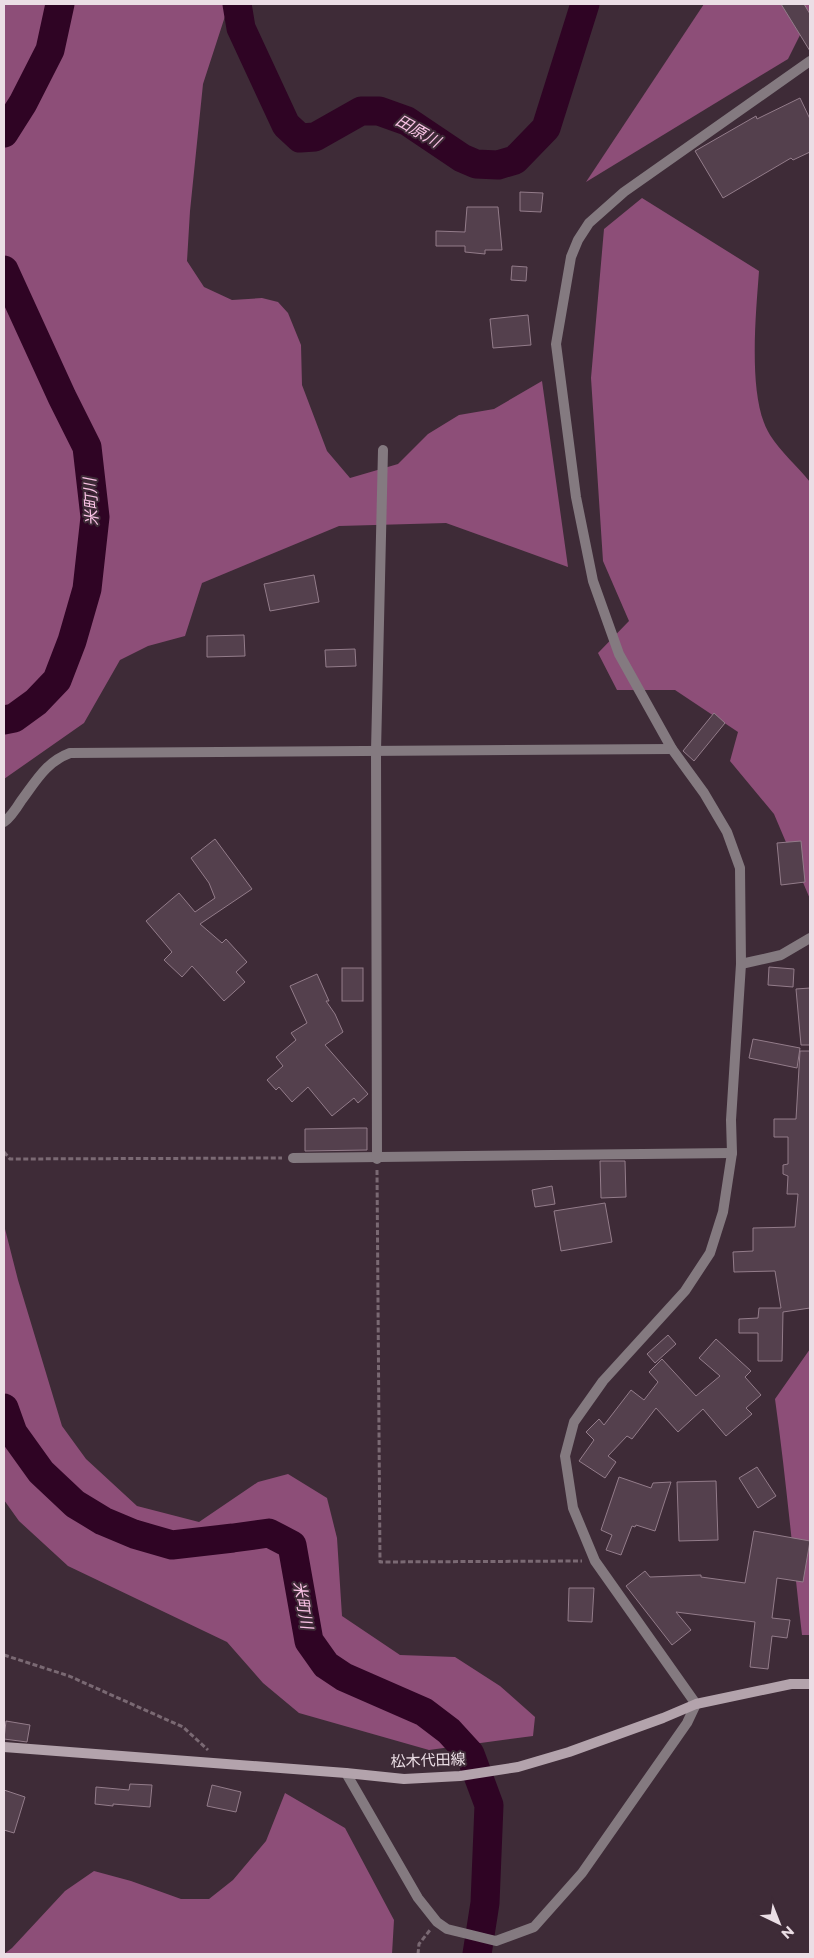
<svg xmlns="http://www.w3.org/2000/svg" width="814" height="1958" viewBox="0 0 814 1958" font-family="Montserrat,'Noto Sans JP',sans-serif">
  <rect width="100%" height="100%" fill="#3e2b37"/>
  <g fill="#8d4e78">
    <polygon points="4,4 229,4 203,84 190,211 187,261 204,287 232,300 262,298 278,302 288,313 301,345 302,385 327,451 350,478 398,464 428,434 459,415 494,409 542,381 568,567 446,523 339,526 202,583 185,636 148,646 120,660 84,723 4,779"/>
    <polygon points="704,4 810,4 810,15 788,59 586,182"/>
    <path d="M642 198 759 271C756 314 747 399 770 435 780 451 798 467 810 482V899L774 814 730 761 738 732 675 690H617L598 653 629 621 603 561 591 378 604 229Z"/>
    <polygon points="4,1225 18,1280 62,1426 86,1459 137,1506 199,1522 258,1482 288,1474 327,1498 337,1538 342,1616 400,1655 455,1657 500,1686 535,1717 533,1736 429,1750 299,1713 263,1683 227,1642 68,1566 19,1521 4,1500"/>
    <path d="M810 1349V1635H802C793 1557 786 1477 775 1399Z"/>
    <polygon points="285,1793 345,1828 394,1920 392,1954 4,1954 12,1948 65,1891 94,1871 131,1881 181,1899 209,1899 233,1880 266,1841"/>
  </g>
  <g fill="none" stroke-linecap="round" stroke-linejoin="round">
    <g stroke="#2f0424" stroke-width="29">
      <polyline points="237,4 241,28 286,125 300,138 315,137 361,111 379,111 407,121 462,158 476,164 498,165 515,160 546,128 585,4"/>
      <polyline points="4,133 23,103 50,50 60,4"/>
      <polyline points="4,270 62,397 87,447 95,517 87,589 72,641 57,680 36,702 14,718 4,720"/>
      <polyline points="4,1408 13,1433 41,1472 75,1504 103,1521 134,1534 172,1545 233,1538 269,1533 292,1545 309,1641 326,1665 344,1677 424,1712 449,1731 470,1754 489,1805 485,1903 477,1954"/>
    </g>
  </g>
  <g fill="#54404d" stroke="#937c8a">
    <polygon points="781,4 804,4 810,14 810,51"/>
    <polygon points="800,98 810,119 810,152 793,160 791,158 723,198 695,151 756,116 757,119"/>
    <polygon points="520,192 543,193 541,212 520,211"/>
    <polygon points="467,207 498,207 502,250 485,250 485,254 465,252 465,246 436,246 436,231 465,232"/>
    <polygon points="512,266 527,267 526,281 511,280"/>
    <polygon points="528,315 531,345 493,348 490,319"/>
    <polygon points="314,575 319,602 270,611 264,584"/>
    <polygon points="244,635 245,656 207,657 207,636"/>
    <polygon points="355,649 356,666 326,667 325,650"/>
    <polygon points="714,713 725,723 694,761 683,751"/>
    <polygon points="215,839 252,889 200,924 222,943 226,939 247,962 236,972 245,982 224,1001 192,966 182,977 164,960 172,952 146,921 179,893 195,912 215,898 209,883 191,858"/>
    <polygon points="801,841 805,882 781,885 777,843"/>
    <polygon points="769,967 794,969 793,987 768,985"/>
    <rect x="342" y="968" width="21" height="33"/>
    <polygon points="317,974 329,1001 326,1001 335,1014 343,1032 325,1045 368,1094 358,1103 354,1098 332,1116 308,1087 292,1102 279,1087 276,1090 267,1080 283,1066 276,1057 296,1040 291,1033 307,1023 290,986"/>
    <polygon points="810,988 810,1045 801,1045 796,989"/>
    <polygon points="753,1039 800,1048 797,1068 749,1058"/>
    <polygon points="800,1051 810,1051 810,1308 783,1312 782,1361 758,1361 758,1333 739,1333 739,1319 758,1318 759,1308 781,1308 775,1271 734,1272 733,1252 753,1251 753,1228 795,1227 798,1194 787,1194 788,1176 783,1174 783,1165 788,1164 788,1137 774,1137 774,1119 796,1119"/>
    <polygon points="358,1128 367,1128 367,1150 305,1151 305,1129"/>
    <polygon points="600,1161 625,1161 626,1197 601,1198"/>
    <polygon points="552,1186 555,1204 535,1207 532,1190"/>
    <polygon points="605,1203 612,1242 561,1251 554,1211"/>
    <polygon points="668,1335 676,1344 655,1363 647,1354"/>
    <polygon points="716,1339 751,1371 745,1377 761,1395 746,1408 752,1414 726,1436 703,1409 678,1432 656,1408 632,1439 627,1436 608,1456 616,1462 605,1478 579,1461 594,1440 586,1432 599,1419 604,1425 631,1390 644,1400 658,1382 649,1372 662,1359 696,1396 720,1376 699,1358"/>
    <polygon points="757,1467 776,1496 758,1508 739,1478"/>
    <polygon points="619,1477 651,1488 653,1483 671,1482 655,1531 636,1525 635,1527 632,1526 621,1555 606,1550 612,1535 601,1530"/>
    <polygon points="716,1481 718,1540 679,1541 677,1482"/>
    <polygon points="754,1531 810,1541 803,1582 777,1578 772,1618 790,1620 787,1638 772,1636 768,1669 750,1667 755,1622 676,1612 691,1630 672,1645 626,1586 645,1571 650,1577 701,1575 701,1577 745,1583"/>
    <polygon points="569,1588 594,1588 592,1622 568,1621"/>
    <polygon points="6,1721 30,1725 27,1742 4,1739"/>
    <polygon points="130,1784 152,1785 150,1807 113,1804 113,1806 95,1804 96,1787 129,1790"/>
    <polygon points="212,1785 241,1792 236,1812 207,1806"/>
    <polygon points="4,1790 25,1797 14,1833 4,1830"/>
  </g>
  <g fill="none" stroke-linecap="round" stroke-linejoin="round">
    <g stroke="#7a6973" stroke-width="3" stroke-dasharray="5 2.5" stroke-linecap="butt">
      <polyline points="4,1152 10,1159 282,1158"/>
      <polyline points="377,1170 380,1562 582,1561"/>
      <polyline points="4,1655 69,1676 183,1727 208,1750"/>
      <polyline points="418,1954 419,1944 430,1930"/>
    </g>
    <g stroke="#847a80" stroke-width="10">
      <path d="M4 822C11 817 16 809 21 801 36 781 46 762 70 753L672 749"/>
      <polyline points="741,964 781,955 810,938"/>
      <polyline points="293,1158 732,1153"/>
      <polyline points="377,1159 376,751 383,450"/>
      <polyline points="346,1773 418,1898 437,1922 447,1929 496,1941 534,1927 582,1873 687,1723 696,1704"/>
    </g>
    <polyline stroke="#847a80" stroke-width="10" points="696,1704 595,1561 573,1508 565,1456 574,1422 603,1381 685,1291 710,1253 723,1212 732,1153 731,1120 741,964 740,868 727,832 704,793 672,749 619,654 593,581 576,497 556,344 571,257 578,240 589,223 624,192 810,61"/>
    <polyline stroke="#b3a3ac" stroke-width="10" points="4,1747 346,1773 404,1779 460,1776 518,1767 569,1752 663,1718 696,1704 791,1684 810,1684"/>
  </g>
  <g text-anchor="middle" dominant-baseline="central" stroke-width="4" stroke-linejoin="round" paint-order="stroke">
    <g font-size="15" fill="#ebdee5" stroke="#3e2b37">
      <text transform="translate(428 1760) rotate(-2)">松木代田線</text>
    </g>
    <g font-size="16" font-style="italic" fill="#fac2e5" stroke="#3e2b37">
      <text transform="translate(418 131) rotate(30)">田原川</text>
      <text transform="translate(91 502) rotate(-93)">米町川</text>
      <text transform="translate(303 1605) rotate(80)">米町川</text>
    </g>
  </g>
  <rect width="814" height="1958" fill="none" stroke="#ebdee5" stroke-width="10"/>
  <g transform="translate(779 1923) rotate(137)" stroke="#3e2b37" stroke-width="4" paint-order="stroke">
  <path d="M0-4L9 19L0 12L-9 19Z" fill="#ebdee5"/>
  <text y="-8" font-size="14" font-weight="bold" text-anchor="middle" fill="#ebdee5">N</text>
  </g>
</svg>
